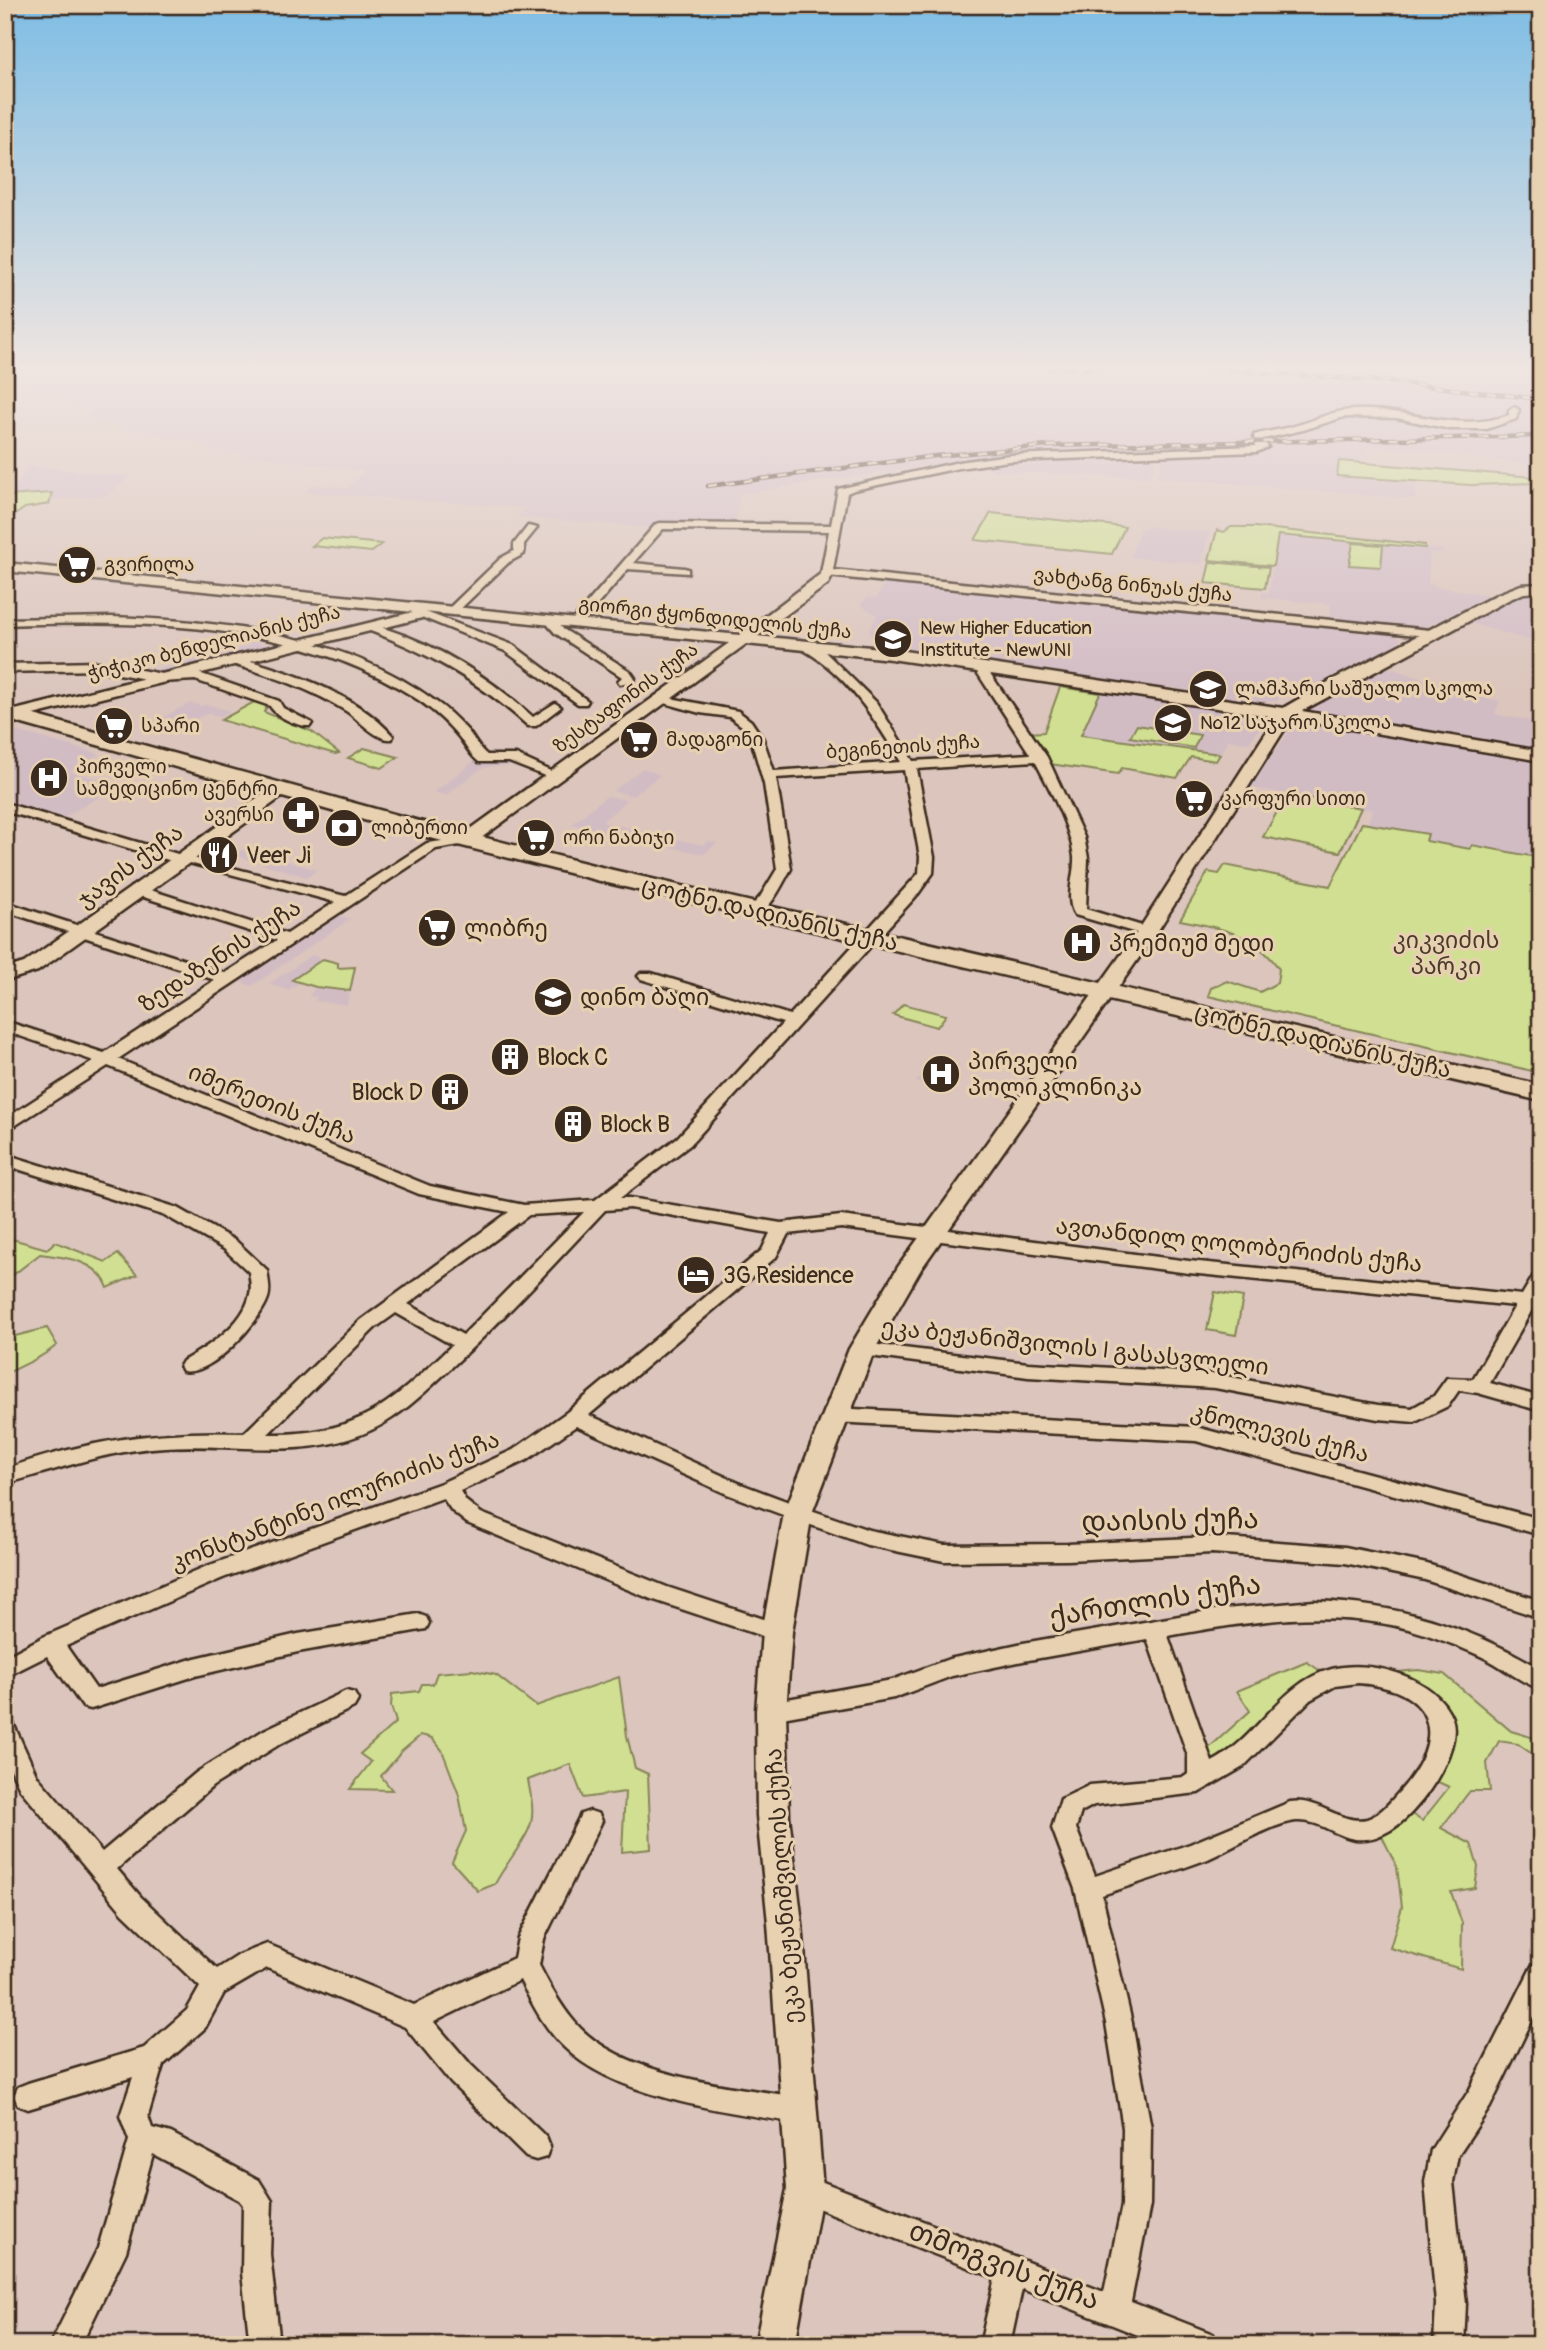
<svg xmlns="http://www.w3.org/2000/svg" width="1546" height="2350" viewBox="0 0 1546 2350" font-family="Pangolin,'Noto Sans Georgian',sans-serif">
  <rect width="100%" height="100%" fill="#dbc5bc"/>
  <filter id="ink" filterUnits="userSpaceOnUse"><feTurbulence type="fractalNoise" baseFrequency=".0143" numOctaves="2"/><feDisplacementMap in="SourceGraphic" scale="14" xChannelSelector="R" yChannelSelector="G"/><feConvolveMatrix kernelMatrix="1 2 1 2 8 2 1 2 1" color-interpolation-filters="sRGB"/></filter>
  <g filter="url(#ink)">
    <g fill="#d2bcc4">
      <polygon points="5,364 1541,364 1541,465 1364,445 1361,462 1339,461 1336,477 1415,484 1415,499 1157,477 1162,464 1160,454 1261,452 1268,447 1035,452 988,456 739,494 735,525 654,528 518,517 526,508 305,492 313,485 348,488 366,471 202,448 209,445 107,424 85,415 93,410 64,403 71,399 5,376"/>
      <polygon points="1152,454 1156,462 1149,477 1142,477 998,471 982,464 1004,460"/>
      <polygon points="30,466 83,472 130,476 108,495 50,500 52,494 7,496"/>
      <polygon points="1149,527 1210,532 1201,564 1130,557 1140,529"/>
      <polygon points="1278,535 1443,550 1443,553 1430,553 1428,583 1436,587 1490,595 1425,627 1330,618 1331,604 1261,598 1262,592 1269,593"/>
      <polygon points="886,580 1388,631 1400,638 1399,643 1306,692 1284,687 1277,701 1256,702 1167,687 1165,691 872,643 875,635 868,634 877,615 860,605 868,597 876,598"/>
      <polygon points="1541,591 1541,635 1532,634 1532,641 1466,622 1513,597"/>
      <polygon points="247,639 270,646 153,675 149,671 251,645 242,642"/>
      <polygon points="1384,666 1475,696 1500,701 1495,714 1541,723 1541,751 1309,712 1306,706"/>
      <polygon points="1101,692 1250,715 1260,720 1261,725 1249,743 1228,740 1220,754 1080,735"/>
      <polygon points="190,703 202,706 206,704 230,711 220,717 208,713 194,720 185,717 169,725 156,721"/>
      <polygon points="1299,718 1541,761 1541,858 1472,845 1470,849 1425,841 1428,834 1368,824 1372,810 1249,787"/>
      <polygon points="5,728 100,754 70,771 119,785 58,821 5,805"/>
      <polygon points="476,760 515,761 510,766 486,767 478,771 446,795 434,792"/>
      <polygon points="643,768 660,775 633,796 613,791"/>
      <polygon points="607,796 627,800 602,822 656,834 647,843 572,824"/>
      <polygon points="662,836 703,845 708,841 717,843 704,854 654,844"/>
      <polygon points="244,849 317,870 307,877 233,855"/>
      <polygon points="338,915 350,919 252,986 239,981"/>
      <polygon points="312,955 323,959 293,980 299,983 288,990 269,984"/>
      <polygon points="316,987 350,991 347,1005 315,1001 317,997 309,996"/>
      <polygon points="943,1059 959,1065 935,1091 916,1081"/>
    </g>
    <g fill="#d0df92" stroke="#868458" stroke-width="2">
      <polygon points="1339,461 1534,477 1535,483 1471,485 1337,476"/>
      <polygon points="52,493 49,504 25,508 9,519 5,519 7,496"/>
      <polygon points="991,513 1125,527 1112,554 975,540"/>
      <polygon points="1231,527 1255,527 1425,545 1425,548 1278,535 1273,566 1209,560 1217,530 1224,532"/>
      <polygon points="322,538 382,544 372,552 312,546"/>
      <polygon points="1353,543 1383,545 1381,567 1349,565"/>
      <polygon points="1210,562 1269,567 1265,588 1205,583"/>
      <polygon points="1060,687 1100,693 1081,735 1220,754 1216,761 1191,757 1177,778 1122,768 1118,774 1050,764 1028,733 1044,732"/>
      <polygon points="254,702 267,706 264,712 311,731 339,753 335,754 221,720"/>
      <polygon points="1137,725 1200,735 1194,748 1130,737"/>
      <polygon points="364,748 398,757 382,768 348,758"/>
      <polygon points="1287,794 1361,808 1340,852 1263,837"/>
      <path d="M1362 823 1428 834 1426 841 1470 849 1472 845 1541 858V1073L1208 996 1211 988 1227 981 1260 992 1277 983 1279 969C1256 934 1218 927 1180 920L1208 872 1219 874 1225 865 1330 886Z"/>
      <polygon points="323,959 338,963 338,968 355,967 350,991 316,987 292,980"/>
      <polygon points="903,1004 946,1015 937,1027 893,1015"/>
      <path d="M12 1239 47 1249 55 1242 106 1262 118 1254 137 1275 108 1288C99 1261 66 1257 40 1254L13 1275 5 1271V1246Z"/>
      <polygon points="1215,1292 1243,1297 1236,1335 1207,1330"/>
      <path d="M47 1328 57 1345C42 1358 23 1365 5 1374V1361L9 1357 7 1338Z"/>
      <polygon points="1307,1662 1331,1678 1218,1770 1200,1756 1250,1711 1237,1691"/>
      <path d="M472 1670 496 1675 536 1706 619 1677 627 1736 635 1768 648 1774 651 1849 622 1852 625 1792 583 1798 570 1764 528 1780C531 1797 536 1815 528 1831 520 1848 504 1866 495 1884L478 1891 452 1862 466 1831 459 1795 442 1750 432 1738 421 1735 402 1751 381 1776 392 1790 350 1789 371 1762 360 1754 396 1722 391 1706 392 1694 419 1691 422 1684H433L437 1673Z"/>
      <polygon points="1418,1670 1444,1674 1511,1731 1541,1740 1539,1759 1518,1744 1499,1741 1487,1763 1490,1791 1470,1791 1441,1828 1471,1844 1478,1867 1475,1888 1451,1892 1462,1923 1461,1969 1390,1948 1402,1907 1397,1867 1377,1826 1401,1807 1422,1821 1449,1787 1425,1776 1442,1744 1421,1694 1367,1675"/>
    </g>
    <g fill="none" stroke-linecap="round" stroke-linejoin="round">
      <g stroke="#3b2a1e" stroke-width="5">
        <g id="minor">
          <path d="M1514 407 1519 410 1516 419 1487 429H1450L1397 418 1344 417 1303 430 1263 439 1268 447 1257 452 1009 461 959 468 854 490 847 493 833 570 1440 631V635L1436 637 827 576 821 573 829 531 663 529 633 563 684 568 688 569V573L628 569 580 625 570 623 656 524 660 523 831 525 838 489 959 462 1009 455 1256 446 1254 435C1269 431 1286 429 1301 424 1315 420 1329 413 1343 411 1401 403 1451 435 1509 415V410Z"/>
          <polygon points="528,526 537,528 524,544 524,554 509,562 455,614 447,614 447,610 501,558 514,551 514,544"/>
          <polygon points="423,611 513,645 588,701 586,704 578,704 505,651 419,616 417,614"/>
          <path d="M112 617C222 621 344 634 435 701 447 709 457 719 467 730 474 738 478 748 487 755H516L562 776 555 780 509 762H479C470 755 466 746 459 737 448 723 434 711 420 701 299 620 144 621 5 625V619Z"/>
          <polygon points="553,619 561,619 560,625 563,629 630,671 635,678 633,681 620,684 618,681 622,677 555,633 548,625"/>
          <path d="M369 624C430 640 486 674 533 717L555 703 561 707 536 726H528C479 681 427 652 365 629V625Z"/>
          <path d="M808 643 824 651 876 702 913 761 1030 754 975 669 985 666 1047 757 1084 837 1088 858 1086 909 1152 929 1154 932 1147 936 1075 915C1064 899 1075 876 1074 857 1071 828 1049 787 1035 761L917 769 934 857 933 873 918 894 690 1145 620 1198H630L781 1223 841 1216 1189 1261 1522 1295 1534 1275 1541 1273V1309L1533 1308 1490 1383 1541 1397V1411L1478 1393 1459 1390 1448 1406 1415 1422 1378 1419 1215 1388 1028 1377 862 1355 855 1354 852 1349 855 1344 862 1343 1028 1363 1215 1374 1378 1405 1412 1408 1434 1396 1447 1378 1473 1379 1515 1306 1189 1273 841 1228 788 1234 776 1257 589 1415 741 1484 805 1508 869 1530 944 1545 1068 1544 1212 1537 1345 1547 1427 1564 1541 1601V1618L1425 1580 1345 1563 1212 1553 1068 1560 944 1561 867 1545 791 1518 727 1494 576 1426 527 1460 460 1491 466 1501 481 1513 667 1587 785 1626 788 1632 785 1638 777 1641 651 1599 467 1523 452 1511 443 1498 223 1578 66 1646 96 1689 195 1658 298 1634 418 1614 426 1617 429 1623 426 1629 298 1652 195 1676 91 1709 83 1707 47 1656 5 1677V1657L43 1637 207 1566 441 1483 513 1450 567 1412 762 1250 770 1233 630 1208 605 1210C555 1263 506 1317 453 1366 425 1392 397 1421 360 1435 298 1459 230 1443 165 1447 109 1450 59 1469 5 1484V1469C87 1440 158 1430 244 1433L361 1320 509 1212 419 1194 108 1066 5 1132V1119L94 1061 5 1031V1021L104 1053 215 980 5 911V902L225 973 277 940 131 893 129 890 131 887H141L287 934 335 902 189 863 175 862 5 811V803L181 855 345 896 427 843 472 837V843L436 849 118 1059 430 1186 524 1205 595 1200 678 1137 783 1023 641 979 638 976 641 973H651L790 1015 919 873 920 857 904 770 776 778 791 869C782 884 772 910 754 915L747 911 760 897 777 869 764 784 751 739 742 726 730 717 700 713 654 700 660 696 738 711 751 721 763 739 774 771 901 762C875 720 848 675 804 650V644ZM584 1212 463 1335 408 1304 529 1215ZM396 1313 452 1345C389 1405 360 1435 268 1434L375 1328Z"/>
          <path d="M233 656C287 671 355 692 393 736L392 739C377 741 358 719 346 711 310 688 269 675 229 663V657Z"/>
          <path d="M98 662 162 674 196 672 279 701 283 708 312 723 310 726C299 727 276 717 270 706L195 680 161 682 98 670 5 672V664Z"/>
          <path d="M5 1154 178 1208 236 1241 267 1270C268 1279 271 1289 268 1298 260 1322 210 1378 183 1371L180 1366 183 1361C207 1347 244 1325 250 1294 252 1287 250 1279 249 1272L224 1249 166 1216 5 1165Z"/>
          <polygon points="834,1408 1196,1427 1541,1519 1541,1535 1196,1441 834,1422 827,1420 824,1415 827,1410"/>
          <path d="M1314 1601C1399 1604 1468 1626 1541 1669V1689C1524 1684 1509 1672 1494 1663 1476 1653 1455 1645 1436 1638 1350 1605 1255 1620 1168 1636L1212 1762C1259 1738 1279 1683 1332 1669 1371 1659 1436 1677 1452 1718 1464 1751 1416 1818 1387 1832 1346 1854 1330 1819 1296 1821 1273 1823 1231 1849 1208 1859 1173 1872 1137 1883 1102 1895L1132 2023 1151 2128 1150 2205 1131 2302 1213 2334 1217 2345H1163L1022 2289 1010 2345H980L995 2278 795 2199 791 2189 795 2179 805 2175 1104 2292 1122 2205 1123 2128 1106 2023 1075 1889 1052 1828 1061 1799 1090 1785 1184 1777 1188 1774V1756L1147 1639 1023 1661 952 1676 894 1698 771 1720 763 1718 759 1711 763 1704 771 1702 892 1680 949 1659 1023 1643 1214 1610ZM1358 1683C1434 1689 1449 1736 1400 1791 1392 1800 1380 1815 1367 1819 1341 1825 1317 1797 1290 1802L1190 1844 1095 1876 1076 1828 1081 1812 1094 1805 1198 1793 1243 1767 1310 1700 1335 1686Z"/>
          <path d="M346 1691 354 1693 358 1700 354 1707 280 1744 213 1786 117 1869 141 1897 217 1969 239 1955 267 1944 414 2005 514 1958 518 1938 581 1814 590 1811 599 1814 602 1821 544 1939 539 1965C550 1987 563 2010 580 2028 630 2078 734 2087 800 2097L810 2101 814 2110 810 2119 800 2123C731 2113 615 2098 564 2047 545 2029 532 2004 520 1980L434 2022 471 2065 546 2137 550 2147 546 2157 536 2160 526 2157 451 2083 405 2027 267 1968 224 1993 205 2028 163 2065 148 2116 152 2128 171 2133 259 2180 272 2201 270 2254 280 2345H250L242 2273 243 2205 239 2200 153 2154 126 2252 81 2345H50L98 2248 129 2140 120 2116 133 2077 28 2109 18 2105 14 2096 18 2087 28 2083 144 2048 187 2010 200 1987 123 1913 20 1789 5 1757V1721L13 1723 37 1776 102 1852 197 1772 264 1730Z"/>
          <polygon points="1541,1962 1541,2002 1490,2107 1458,2155 1453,2182 1466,2304 1464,2345 1434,2345 1436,2304 1425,2182 1431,2150 1470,2089 1532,1966"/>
        </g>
      </g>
      <g stroke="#3b2a1e" stroke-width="5">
        <g id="tertiary">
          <polygon points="5,563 740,635 827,569 834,573 828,584 757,636 891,649 1283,708 1330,681 1498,594 1521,585 1541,584 1541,592 1524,593 1508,600 1302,711 1541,751 1541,761 1291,719 1157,932 921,1269 875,1349 812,1513 792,1632 786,1711 789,1816 802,1923 823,2189 795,2345 755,2345 787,2189 768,1923 757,1816 756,1711 762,1632 784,1513 849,1349 898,1267 1138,931 1276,717 891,659 746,644 473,844 467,845 458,840 461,836 729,643 423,612 422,618 13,720 5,716 7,712 413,612 5,571"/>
          <polygon points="280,785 289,790 286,794 38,971 5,981 5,969 24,963 274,786"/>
        </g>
      </g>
      <g stroke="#3b2a1e" stroke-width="5">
        <polygon id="primary" points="5,707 419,821 613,870 1541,1085 1541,1101 612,884 403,831 5,719"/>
      </g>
      <use href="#minor" fill="#e8d1b1" fill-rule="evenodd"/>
      <use href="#tertiary" fill="#e8d1b1" fill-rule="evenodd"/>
      <use href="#primary" fill="#e8d1b1" fill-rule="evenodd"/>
      <g stroke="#3b2a1e" stroke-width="4.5">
        <g id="rail">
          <polyline points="552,364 1228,370 1382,381 1541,399"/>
          <polyline points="708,486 935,456 1048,446 1541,436"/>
        </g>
      </g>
      <use href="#rail" stroke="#e8d1b1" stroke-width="2.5" stroke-dasharray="9" stroke-linecap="butt"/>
    </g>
  </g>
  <linearGradient id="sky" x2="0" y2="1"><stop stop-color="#7ebde4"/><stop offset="0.53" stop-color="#efe5e1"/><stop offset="1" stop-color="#efe5e1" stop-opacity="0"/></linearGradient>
  <rect width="1546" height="693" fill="url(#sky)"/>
  <defs>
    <g id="supermarket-disc" transform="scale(2.0125)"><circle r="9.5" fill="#3b2a1e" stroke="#e8d1b1"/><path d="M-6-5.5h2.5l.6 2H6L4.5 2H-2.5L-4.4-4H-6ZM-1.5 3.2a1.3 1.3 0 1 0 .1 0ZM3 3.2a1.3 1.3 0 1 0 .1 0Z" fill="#fff"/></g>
    <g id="university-disc" transform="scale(2.0125)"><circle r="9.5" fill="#3b2a1e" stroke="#e8d1b1"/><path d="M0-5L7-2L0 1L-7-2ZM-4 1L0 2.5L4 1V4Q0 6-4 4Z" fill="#fff"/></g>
    <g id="school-disc" transform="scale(2.0125)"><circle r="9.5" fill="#3b2a1e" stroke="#e8d1b1"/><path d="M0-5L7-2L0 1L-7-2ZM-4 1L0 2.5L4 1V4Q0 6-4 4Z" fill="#fff"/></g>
    <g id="hospital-disc" transform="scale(2.0125)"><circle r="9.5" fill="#3b2a1e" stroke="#e8d1b1"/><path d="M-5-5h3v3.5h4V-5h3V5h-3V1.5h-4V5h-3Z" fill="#fff"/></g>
    <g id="pharmacy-disc" transform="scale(2.0125)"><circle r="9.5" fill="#3b2a1e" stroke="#e8d1b1"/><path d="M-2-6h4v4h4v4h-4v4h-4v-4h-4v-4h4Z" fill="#fff"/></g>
    <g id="bank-disc" transform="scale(2.0125)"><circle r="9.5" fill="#3b2a1e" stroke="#e8d1b1"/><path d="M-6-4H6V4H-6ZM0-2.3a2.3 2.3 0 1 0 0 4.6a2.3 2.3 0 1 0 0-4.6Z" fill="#fff"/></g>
    <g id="restaurant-disc" transform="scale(2.0125)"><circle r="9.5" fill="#3b2a1e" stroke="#e8d1b1"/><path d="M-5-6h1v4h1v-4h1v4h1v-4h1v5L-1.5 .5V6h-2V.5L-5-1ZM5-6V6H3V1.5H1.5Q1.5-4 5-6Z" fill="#fff"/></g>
    <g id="building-disc" transform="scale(2.0125)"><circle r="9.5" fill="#3b2a1e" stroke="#e8d1b1"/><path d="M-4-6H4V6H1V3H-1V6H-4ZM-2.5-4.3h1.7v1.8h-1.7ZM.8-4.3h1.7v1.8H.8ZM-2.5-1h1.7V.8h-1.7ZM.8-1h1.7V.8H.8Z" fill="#fff"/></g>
    <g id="hotel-disc" transform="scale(2.0125)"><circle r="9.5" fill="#3b2a1e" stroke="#e8d1b1"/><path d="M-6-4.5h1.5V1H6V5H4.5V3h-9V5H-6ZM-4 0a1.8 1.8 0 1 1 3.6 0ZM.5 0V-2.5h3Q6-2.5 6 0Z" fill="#fff"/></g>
  </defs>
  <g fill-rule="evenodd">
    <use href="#supermarket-disc" x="77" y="565"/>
    <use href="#university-disc" x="893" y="639"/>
    <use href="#school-disc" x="1208" y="689"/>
    <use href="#school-disc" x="1173" y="723"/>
    <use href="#supermarket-disc" x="114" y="726"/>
    <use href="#supermarket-disc" x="639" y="740"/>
    <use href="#hospital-disc" x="49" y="778"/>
    <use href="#supermarket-disc" x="1194" y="799"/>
    <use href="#pharmacy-disc" x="301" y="815"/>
    <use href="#bank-disc" x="344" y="828"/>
    <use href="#supermarket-disc" x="536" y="838"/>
    <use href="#restaurant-disc" x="219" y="855"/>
    <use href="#supermarket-disc" x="437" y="928"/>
    <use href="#hospital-disc" x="1082" y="943"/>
    <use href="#school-disc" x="553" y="997"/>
    <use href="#building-disc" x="510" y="1057"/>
    <use href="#hospital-disc" x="941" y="1074"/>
    <use href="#building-disc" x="450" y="1092"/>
    <use href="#building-disc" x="573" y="1124"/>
    <use href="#hotel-disc" x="696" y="1275"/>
  </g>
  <g text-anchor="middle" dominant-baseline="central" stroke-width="6" stroke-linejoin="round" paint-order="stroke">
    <g font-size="19" fill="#3b2a1e" stroke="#e8d1b1" text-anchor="start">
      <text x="104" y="565">გვირილა</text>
      <text x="920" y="628">New Higher Education<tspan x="920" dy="22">Institute - NewUNI</tspan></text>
      <text x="1235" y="689">ლამპარი საშუალო სკოლა</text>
      <text x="1200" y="723">№12 საჯარო სკოლა</text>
      <text x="141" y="726">სპარი</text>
      <text x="666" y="740">მადაგონი</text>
      <text x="76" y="767">პირველი<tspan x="76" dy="22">სამედიცინო ცენტრი</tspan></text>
      <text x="1221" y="799">კარფური სითი</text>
      <text x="274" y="815" text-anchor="end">ავერსი</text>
      <text x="371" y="828">ლიბერთი</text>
      <text x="563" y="838">ორი ნაბიჯი</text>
    </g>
    <g font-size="19" fill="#3b2a1e" stroke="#e8d1b1">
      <text transform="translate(1133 585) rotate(6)">ვახტანგ ნინუას ქუჩა</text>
      <text transform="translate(715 618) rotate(6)">გიორგი ჭყონდიდელის ქუჩა</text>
      <text transform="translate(214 643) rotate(-14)">ჭიჭიკო ბენდელიანის ქუჩა</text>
      <text transform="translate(626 698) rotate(-36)">ზესტაფონის ქუჩა</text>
      <text transform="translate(903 747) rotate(-4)">ბეგინეთის ქუჩა</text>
    </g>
    <g font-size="23" fill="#3b2a1e" stroke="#e8d1b1" text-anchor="start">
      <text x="246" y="855">Veer Ji</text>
      <text x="464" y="928">ლიბრე</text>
      <text x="1109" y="943">პრემიუმ მედი</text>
      <text x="580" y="997">დინო ბაღი</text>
      <text x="537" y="1057">Block C</text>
      <text x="968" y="1061">პირველი<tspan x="968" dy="26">პოლიკლინიკა</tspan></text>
      <text x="423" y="1092" text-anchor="end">Block D</text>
      <text x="600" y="1124">Block B</text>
      <text x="723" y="1275">3G Residence</text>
    </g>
    <g font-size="23" fill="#3b2a1e" stroke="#e8d1b1">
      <text transform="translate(130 866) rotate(-36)">ჯავის ქუჩა</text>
      <text transform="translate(770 914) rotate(13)">ცოტნე დადიანის ქუჩა</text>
      <text transform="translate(220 956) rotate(-33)">ზედაზენის ქუჩა</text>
      <text transform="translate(1323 1041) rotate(13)">ცოტნე დადიანის ქუჩა</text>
      <text transform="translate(272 1104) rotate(22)">იმერეთის ქუჩა</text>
      <text transform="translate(1239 1245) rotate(6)">ავთანდილ ღოღობერიძის ქუჩა</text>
      <text transform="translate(1075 1347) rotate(6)">ეკა ბეჟანიშვილის I გასასვლელი</text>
      <text transform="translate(1280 1433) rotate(14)">კნოლევის ქუჩა</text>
      <text transform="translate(335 1501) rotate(-21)">კონსტანტინე ილურიძის ქუჩა</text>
      <text transform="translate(783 1886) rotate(-94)">ეკა ბეჟანიშვილის ქუჩა</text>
    </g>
    <g font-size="23" fill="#4a3c2a" stroke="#e8d1b1">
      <text x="1446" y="940">კიკვიძის<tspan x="1446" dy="26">პარკი</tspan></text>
    </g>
    <g font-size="28" fill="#3b2a1e" stroke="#e8d1b1">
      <text transform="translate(1170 1521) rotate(-1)">დაისის ქუჩა</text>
      <text transform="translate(1155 1601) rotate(-9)">ქართლის ქუჩა</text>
      <text transform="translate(1004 2266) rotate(21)">თმოგვის ქუჩა</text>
    </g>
  </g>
  <rect width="1546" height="2350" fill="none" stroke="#e8d1b1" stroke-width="28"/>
  <rect x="14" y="14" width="1518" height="2322" fill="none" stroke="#3b2a1e" stroke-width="2.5" filter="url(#ink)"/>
</svg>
